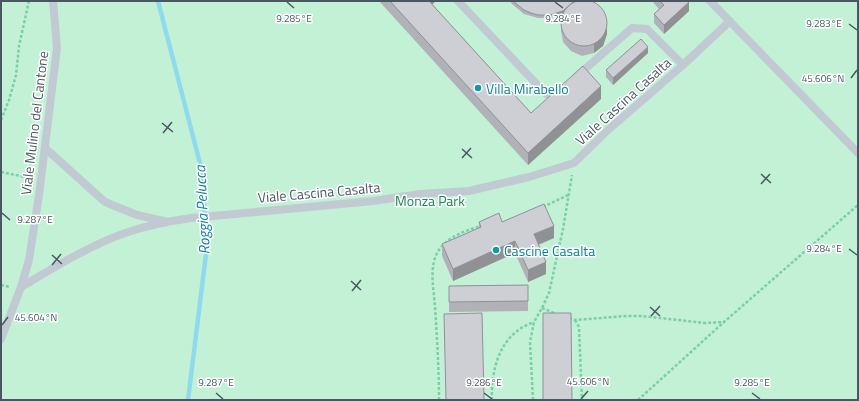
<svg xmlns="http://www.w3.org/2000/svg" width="859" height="401" viewBox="0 0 859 401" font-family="'Titillium Web',sans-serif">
  <rect width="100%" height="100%" fill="#f5f3f3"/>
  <rect fill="#c3f1d5" x="1" y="1" width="857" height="399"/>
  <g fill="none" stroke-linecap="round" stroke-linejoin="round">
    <polyline stroke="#90daee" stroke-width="4.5" points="158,1 203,175 206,254 188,400"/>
    <g stroke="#7ad0a6" stroke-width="2.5" stroke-dasharray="3 2" stroke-linecap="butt">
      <polyline points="1,120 9,100 16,75 19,46 29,1"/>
      <polyline points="1,172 30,178"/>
      <polyline points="543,207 568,195"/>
      <polyline points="1,285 10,287"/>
      <polyline points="542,308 556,314"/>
      <polyline points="569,318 575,320 626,316 642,316 705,323 724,322"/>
      <polyline points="575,320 579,327 582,400"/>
      <path d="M439 400C439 369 437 338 435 307 434 292 430 273 435 258 441 239 464 231 481 226"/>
      <path d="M492 400C491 375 497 344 520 329 524 326 529 324 534 322"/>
      <polyline points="533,400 530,342 534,322 542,308 549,293 563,229 572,175"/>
      <polyline points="638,400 724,322 858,205"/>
    </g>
    <g stroke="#c1cad2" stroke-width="8">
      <polyline points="458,1 546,94 556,95 560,91"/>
      <polyline points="710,1 858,153"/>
      <polyline points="577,76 632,28 647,29 683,65"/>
      <polyline points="45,148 105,202 137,215 164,221"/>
      <path d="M21 287C55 267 90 245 128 232 149 225 170 221 191 218L373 201 420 194 469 191 529 177 574 163 608 130 683 65 730 21"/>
      <polyline points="1,339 21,287 29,260 39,195 57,48 53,1"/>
    </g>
  </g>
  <g fill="#b0b2b7">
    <polygon points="379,1 436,1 432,4 531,113 601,99 528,165"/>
    <polygon points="510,1 578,1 607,34 603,46 594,53 582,56 571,51 563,42 561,31 561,21 564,14 550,18 538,18 524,14 512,4"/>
    <polygon points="652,1 688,1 689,11 664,34 654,23 654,14 659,9"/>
    <polygon points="648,53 613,85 606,77 606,70"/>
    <polygon points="479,222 502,222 554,238 539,245 546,274 528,282 515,253 453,281 442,256 442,244 479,228"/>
    <polygon points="528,285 528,311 449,312 449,286"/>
  </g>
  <g fill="#909195">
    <polygon points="426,1 436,1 426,10"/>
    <polygon points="574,1 578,1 563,14 550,18 550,15"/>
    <polygon points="689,2 689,11 664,34 664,25"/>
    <polygon points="607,25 607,34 603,46 594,53 594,44"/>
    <polygon points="648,47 648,53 613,85 613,78"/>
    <polygon points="601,86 601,99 528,165 528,153"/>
    <polygon points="554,226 554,238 534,246 534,234"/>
    <polygon points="515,241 515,253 453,281 453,269"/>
    <polygon points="546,262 546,274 528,282 528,270"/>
  </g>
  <g fill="#cdcfd5" stroke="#909195">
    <circle cx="584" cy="23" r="23"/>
    <polygon points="390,1 429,1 531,113 583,66 601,86 528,153"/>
    <polygon points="513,1 574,1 563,11 550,15 538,15 531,13 524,10"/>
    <polygon points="660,1 688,1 689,2 664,25 654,14 664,5"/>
    <polygon points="641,39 648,47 613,78 606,70"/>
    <polygon points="544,204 554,226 534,234 546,262 528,270 515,241 453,269 442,244 481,227 479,222 499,213 502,222"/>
    <polygon points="528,285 528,301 449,302 449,286"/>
    <polygon points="482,313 484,400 446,400 444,314"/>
    <polygon points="543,313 571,313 572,400 543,400"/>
  </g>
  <path fill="none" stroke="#4a5661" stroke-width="1.5" d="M287 2 294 8M555 2 563 8M849 24 857 30M851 78 857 70M162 123 173 132M163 133 172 122M462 149 472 158M462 158 471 148M761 174 771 183M761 184 770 174M2 213 10 220M849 249 857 255M52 255 62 264M52 265 61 254M351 281 361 290M352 291 361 280M650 307 660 316M651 316 660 306M2 325 8 317M216 393 223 399M484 393 492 399M752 393 760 399M581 399 588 391"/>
  <g fill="#0f9aa8" stroke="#fff" stroke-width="1.5">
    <circle cx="478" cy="88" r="4"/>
    <circle cx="496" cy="250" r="4"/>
  </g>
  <g text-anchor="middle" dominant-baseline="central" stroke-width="3" stroke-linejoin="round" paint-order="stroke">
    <g font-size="14" fill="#0d838f" stroke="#fff" text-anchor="start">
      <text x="486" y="88">Villa Mirabello</text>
      <text x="504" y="250">Cascine Casalta</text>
    </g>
    <g font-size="14" fill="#4a5661" stroke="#fff">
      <text transform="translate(623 101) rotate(-42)">Viale Cascina Casalta</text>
      <text transform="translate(34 123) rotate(-83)">Viale Mulino del Cantone</text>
      <text transform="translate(319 192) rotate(-5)">Viale Cascina Casalta</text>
    </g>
    <g font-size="14" fill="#17864f" stroke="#fff">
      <text x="430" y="200">Monza Park</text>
    </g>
    <g font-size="15" font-style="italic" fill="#0c7c9b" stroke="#fff">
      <text transform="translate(202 210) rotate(-93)">Roggia Pelucca</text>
    </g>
  </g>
  <g font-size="10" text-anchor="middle" fill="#4a5661" stroke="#fff" stroke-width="3" stroke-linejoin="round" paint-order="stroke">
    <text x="294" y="22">9.285°E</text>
    <text x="563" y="22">9.284°E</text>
    <text x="824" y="27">9.283°E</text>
    <text x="823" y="82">45.606°N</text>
    <text x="35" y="223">9.287°E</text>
    <text x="824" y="252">9.284°E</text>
    <text x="36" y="321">45.604°N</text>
    <text x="588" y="385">45.606°N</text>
    <text x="216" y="386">9.287°E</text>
    <text x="484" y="386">9.286°E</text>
    <text x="752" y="386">9.285°E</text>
  </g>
  <rect width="859" height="401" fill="none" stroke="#4a5661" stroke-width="4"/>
</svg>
